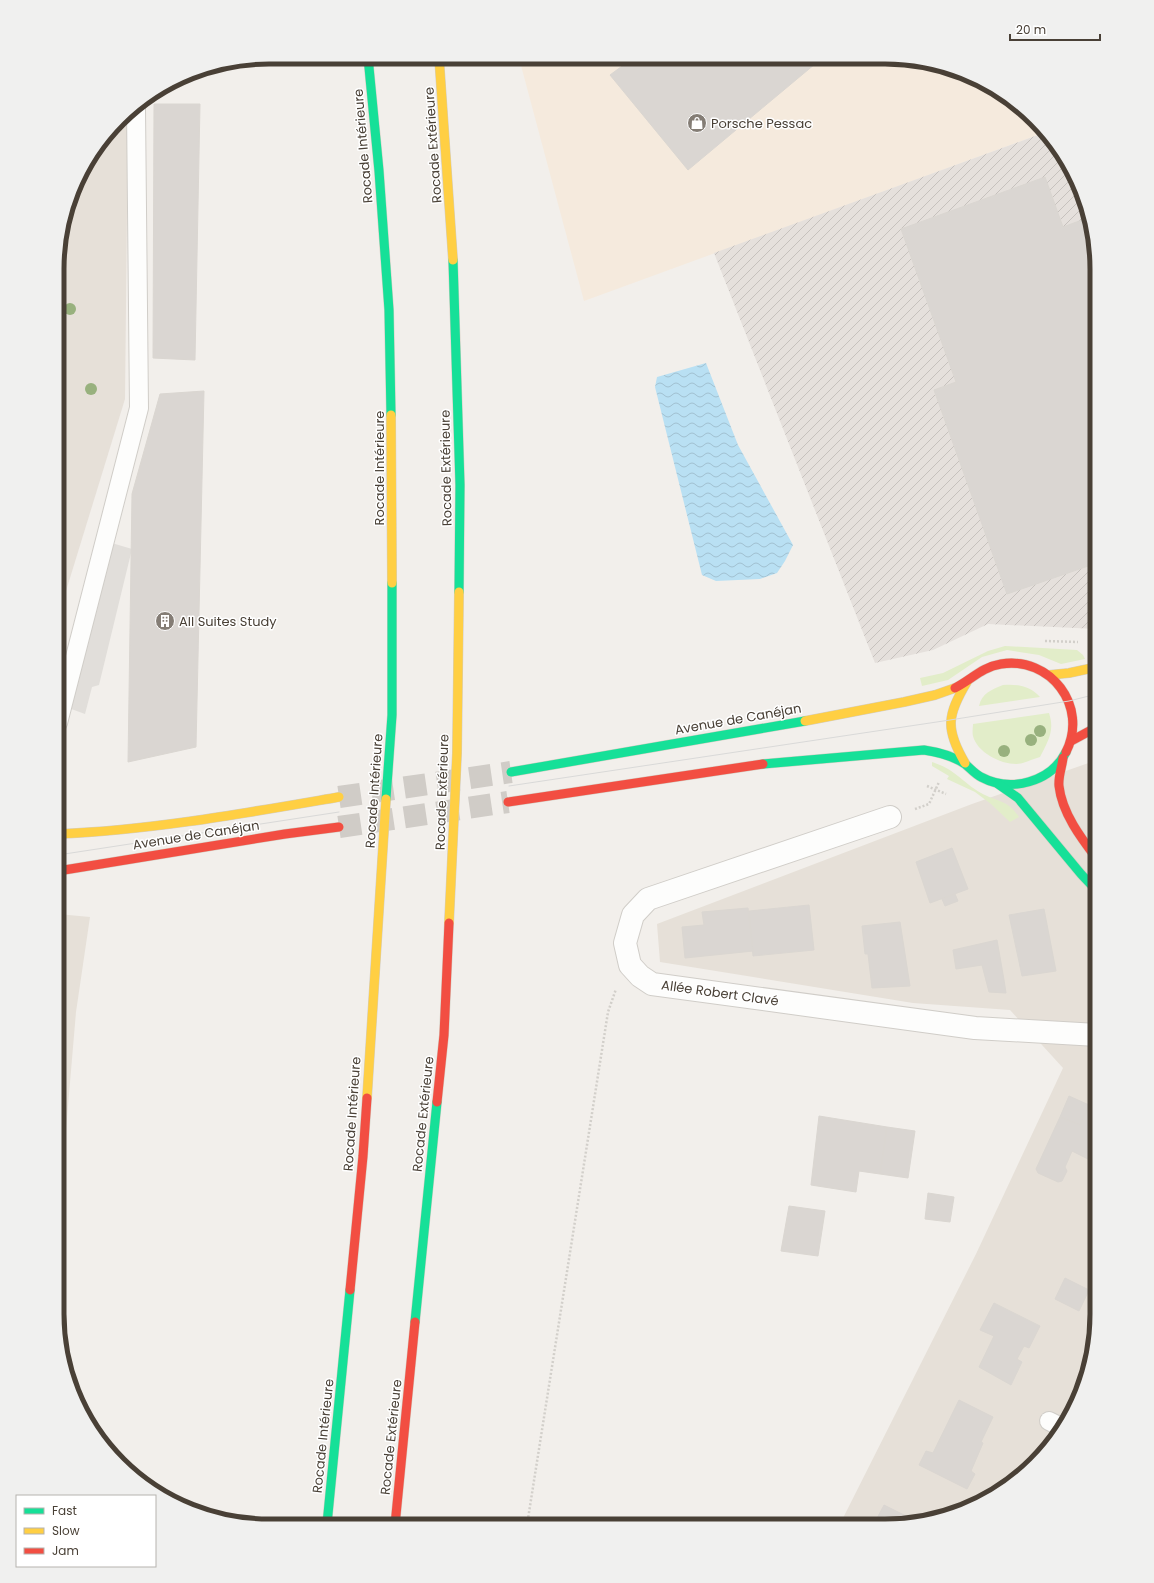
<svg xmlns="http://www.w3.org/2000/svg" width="1154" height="1583" viewBox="0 0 1154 1583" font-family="Poppins,sans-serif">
  <defs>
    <pattern id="industrial-furrows" width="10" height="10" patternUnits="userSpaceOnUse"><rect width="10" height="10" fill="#e5e0dc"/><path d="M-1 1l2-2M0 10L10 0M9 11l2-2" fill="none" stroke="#c6c1bd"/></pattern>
    <pattern id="water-waves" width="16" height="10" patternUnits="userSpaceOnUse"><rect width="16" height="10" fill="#b9e0f3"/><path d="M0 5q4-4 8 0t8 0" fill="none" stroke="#a1c1d1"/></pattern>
  </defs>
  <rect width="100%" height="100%" fill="#f2efeb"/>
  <g fill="#e6e0d8">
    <polygon points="124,117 128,118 125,399 58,617 59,241 85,163"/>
    <polygon points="1097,760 1097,1328 1086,1382 1061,1432 1025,1473 978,1504 939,1519 885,1526 839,1526 976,1254 1063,1068 1010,1010 913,1003 660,962 657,924 972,804"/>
    <polygon points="58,914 90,917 76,1012 60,1200 57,1200"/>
  </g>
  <polygon fill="#f5eadd" points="519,58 913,59 966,73 1014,101 1046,132 584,301"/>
  <polygon fill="url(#industrial-furrows)" points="1046,132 1075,176 1090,214 1097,269 1097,629 988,624 933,650 875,663 714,253"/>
  <g fill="#e2edc9">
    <polygon points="1005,646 1077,650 1083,655 1085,659 1061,664 1039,655 1007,650 982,657 948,680 922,686 920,678 943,673 988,651"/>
    <path d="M1003 685C1018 684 1030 686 1040 697L979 706C982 693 991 690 1003 685Z"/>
    <path d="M1049 713C1055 731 1048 741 1040 757 1032 759 1024 764 1016 764 1000 764 977 752 973 736 972 733 973 727 973 724Z"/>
    <path d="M932 762C955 769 962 782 981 793 997 802 1007 799 1019 817L1010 822 991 804 975 792 947 779 949 776 932 766Z"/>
  </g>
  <polygon fill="#e1deda" points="105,541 132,549 99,685 92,687 85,714 63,706"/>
  <polygon fill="url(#water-waves)" points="706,363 738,445 793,545 785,561 777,573 760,579 716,581 702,575 655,387 657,377"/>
  <g fill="#dad6d2" stroke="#dad6d1">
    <polygon points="633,58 821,59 688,170 610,75"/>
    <polygon points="154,104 200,104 195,360 153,358"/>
    <polygon points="1045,177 1063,227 1090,217 1097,269 1097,563 1007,594 934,390 956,382 901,229"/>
    <polygon points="204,391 196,747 128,762 132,494 160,394"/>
    <polygon points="952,848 968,889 930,903 916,862"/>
    <polygon points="955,894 958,901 945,906 942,899"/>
    <polygon points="809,905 814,950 753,956 749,911"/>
    <polygon points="748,908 753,951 685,958 682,927 704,925 702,912"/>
    <polygon points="1044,909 1056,971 1022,976 1009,915"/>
    <polygon points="900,922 910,986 872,988 868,954 865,954 862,926"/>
    <polygon points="997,940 1004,980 1006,993 989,992 982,965 956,969 953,950"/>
    <polygon points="1069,1096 1089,1105 1080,1125 1060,1117"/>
    <polygon points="1089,1105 1097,1109 1097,1159 1092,1161 1072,1151 1065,1167 1067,1171 1062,1181 1058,1182 1038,1173 1036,1169 1060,1117 1080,1125"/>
    <polygon points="819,1116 887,1127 880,1174 859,1171 856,1192 811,1185"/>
    <polygon points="887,1127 915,1131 908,1178 880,1174"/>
    <polygon points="928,1193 954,1197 950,1222 925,1219"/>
    <polygon points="789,1206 825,1211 818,1256 781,1251"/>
    <polygon points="1065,1278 1089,1290 1079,1311 1055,1299"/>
    <polygon points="994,1303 1040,1326 1029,1348 1024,1346 1017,1359 1022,1362 1011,1385 979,1367 994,1336 980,1330"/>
    <polygon points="959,1400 993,1417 981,1442 983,1443 971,1471 975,1474 967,1489 919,1465 926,1451 933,1453"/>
    <polygon points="884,1505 918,1522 885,1526 873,1526"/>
  </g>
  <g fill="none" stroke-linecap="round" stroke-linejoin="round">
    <g stroke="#d0ccc7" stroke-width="22" stroke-dasharray="22 11" stroke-linecap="butt">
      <polyline points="339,797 511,772"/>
      <polyline points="339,827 508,802"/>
    </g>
    <g stroke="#d0cdc8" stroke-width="20">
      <g id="lane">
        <polyline points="58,723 139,408 136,109 133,107"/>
        <polyline points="1049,1421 1063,1428"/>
      </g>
    </g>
    <g stroke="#d0cdc8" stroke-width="24">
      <polyline id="street" points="890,817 648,899 633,915 625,943 630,965 640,976 652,984 975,1028 1097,1035"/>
    </g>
    <g stroke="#d3cdc2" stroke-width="10">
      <g id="fast">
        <polyline points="368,57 379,171 389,310 391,415"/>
        <polyline points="453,260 460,485 459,592"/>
        <path d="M763 764 924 750C938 752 953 756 965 764 970 768 975 774 981 777 1011 793 1051 782 1066 752"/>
        <polyline points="511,772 805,721"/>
        <polyline points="998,784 1018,798 1081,874 1097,891"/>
        <polyline points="386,799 392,715 392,583"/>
        <polyline points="415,1322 437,1102"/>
        <polyline points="327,1524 350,1290"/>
      </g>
    </g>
    <g stroke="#d3cdc2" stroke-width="10">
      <g id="slow">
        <polyline points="439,57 453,260"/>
        <polyline points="391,415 392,583"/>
        <polyline points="1049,675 1069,673 1097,667"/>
        <polyline points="805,721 904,702 935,695 955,688"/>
        <path d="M965 763C945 729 947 715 967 682"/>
        <path d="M58 834C153 830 246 813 339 797"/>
        <polyline points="449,923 457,753 459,592"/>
        <polyline points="367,1098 386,799"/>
      </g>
    </g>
    <g stroke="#d3cdc2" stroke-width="10">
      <g id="jam">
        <path d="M955 688C971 680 982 667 1001 664 1050 656 1089 706 1066 752"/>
        <polyline points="1071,741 1097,727"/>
        <path d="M1063 758C1062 767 1058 777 1059 786 1062 813 1081 838 1097 859"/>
        <polyline points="508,802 763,764"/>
        <polyline points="58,871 285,834 339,827"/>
        <polyline points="437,1102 444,1035 449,923"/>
        <polyline points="350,1290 363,1156 367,1098"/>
        <polyline points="395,1525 415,1322"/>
      </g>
    </g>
    <g stroke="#d2cfca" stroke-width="2.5" stroke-dasharray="2 2" stroke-linecap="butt">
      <polyline points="1045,641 1078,642"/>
      <polyline points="927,786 946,794"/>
      <polyline points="915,809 929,804 939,782"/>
      <polyline points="527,1525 608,1012 616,989"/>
    </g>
    <use href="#lane" stroke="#fdfdfc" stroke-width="18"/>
    <use href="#street" stroke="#fdfdfc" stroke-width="22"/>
    <use href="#fast" stroke="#16e098" stroke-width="9"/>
    <use href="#slow" stroke="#ffcf43" stroke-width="9"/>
    <use href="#jam" stroke="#f24e42" stroke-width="9"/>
    <g stroke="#d9d9d8" stroke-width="1">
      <polyline points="509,786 950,720 1069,701 1097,694"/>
      <polyline points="58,855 339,812"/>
    </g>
  </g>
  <g fill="#98b17e">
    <circle cx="70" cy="309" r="6"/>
    <circle cx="91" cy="389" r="6"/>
    <circle cx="1040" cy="731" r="6"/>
    <circle cx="1031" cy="740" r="6"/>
    <circle cx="1004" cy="751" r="6"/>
  </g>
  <defs>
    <g id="shop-disc" transform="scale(1)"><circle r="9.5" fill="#847d75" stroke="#fff"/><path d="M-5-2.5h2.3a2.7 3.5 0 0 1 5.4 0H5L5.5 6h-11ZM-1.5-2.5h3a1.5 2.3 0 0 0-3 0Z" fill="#fff"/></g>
    <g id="building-disc" transform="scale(1)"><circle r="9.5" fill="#847d75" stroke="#fff"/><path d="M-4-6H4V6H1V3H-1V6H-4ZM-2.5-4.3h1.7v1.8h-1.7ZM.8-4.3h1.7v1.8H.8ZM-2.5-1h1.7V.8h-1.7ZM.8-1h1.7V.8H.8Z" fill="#fff"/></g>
  </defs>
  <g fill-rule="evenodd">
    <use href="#shop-disc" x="697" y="123"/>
    <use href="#building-disc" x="165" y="621"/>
  </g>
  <g text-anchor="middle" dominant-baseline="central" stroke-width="3" stroke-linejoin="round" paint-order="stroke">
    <g font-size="13" fill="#494036" stroke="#fff" text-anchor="start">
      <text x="711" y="123">Porsche Pessac</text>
      <text x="179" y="621">All Suites Study</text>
    </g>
    <g font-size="13" fill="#494036" stroke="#fff">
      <text transform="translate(433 145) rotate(-94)">Rocade Extérieure</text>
      <text transform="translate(363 146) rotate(-95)">Rocade Intérieure</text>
      <text transform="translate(379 468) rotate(-90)">Rocade Intérieure</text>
      <text transform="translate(446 468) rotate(-91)">Rocade Extérieure</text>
      <text transform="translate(738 719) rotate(-10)">Avenue de Canéjan</text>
      <text transform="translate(374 791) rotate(-86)">Rocade Intérieure</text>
      <text transform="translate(442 792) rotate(-88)">Rocade Extérieure</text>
      <text transform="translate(196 835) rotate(-9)">Avenue de Canéjan</text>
      <text transform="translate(720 993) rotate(8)">Allée Robert Clavé</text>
      <text transform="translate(352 1114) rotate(-86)">Rocade Intérieure</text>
      <text transform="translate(423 1114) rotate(-84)">Rocade Extérieure</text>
      <text transform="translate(323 1436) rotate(-84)">Rocade Intérieure</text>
      <text transform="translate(391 1437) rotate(-84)">Rocade Extérieure</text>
    </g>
  </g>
  <path d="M0 0H1154V1583H0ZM269 64H885A205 205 0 0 1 1090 269V1314A205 205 0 0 1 885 1519H269A205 205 0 0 1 64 1314V269A205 205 0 0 1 269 64Z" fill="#f0f0ef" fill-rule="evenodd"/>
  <path fill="none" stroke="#494036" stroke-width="5" d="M269 64H885A205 205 0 0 1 1090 269V1314A205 205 0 0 1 885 1519H269A205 205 0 0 1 64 1314V269A205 205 0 0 1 269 64Z"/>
  <rect x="16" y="1495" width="140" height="72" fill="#ffffff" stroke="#b6b3af"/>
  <rect x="24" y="1508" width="20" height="6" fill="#16e098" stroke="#b6b3af"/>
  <text x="52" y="1515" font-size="12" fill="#494036">Fast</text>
  <rect x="24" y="1528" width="20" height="6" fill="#ffcf43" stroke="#b6b3af"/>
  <text x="52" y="1535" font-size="12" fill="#494036">Slow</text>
  <rect x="24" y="1548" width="20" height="6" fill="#f24e42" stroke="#b6b3af"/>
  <text x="52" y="1555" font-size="12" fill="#494036">Jam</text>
  <path d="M1010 34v6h90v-6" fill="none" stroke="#494036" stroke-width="2"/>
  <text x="1016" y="34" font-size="12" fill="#494036" stroke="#ffffff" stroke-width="3" paint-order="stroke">20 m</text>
</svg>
